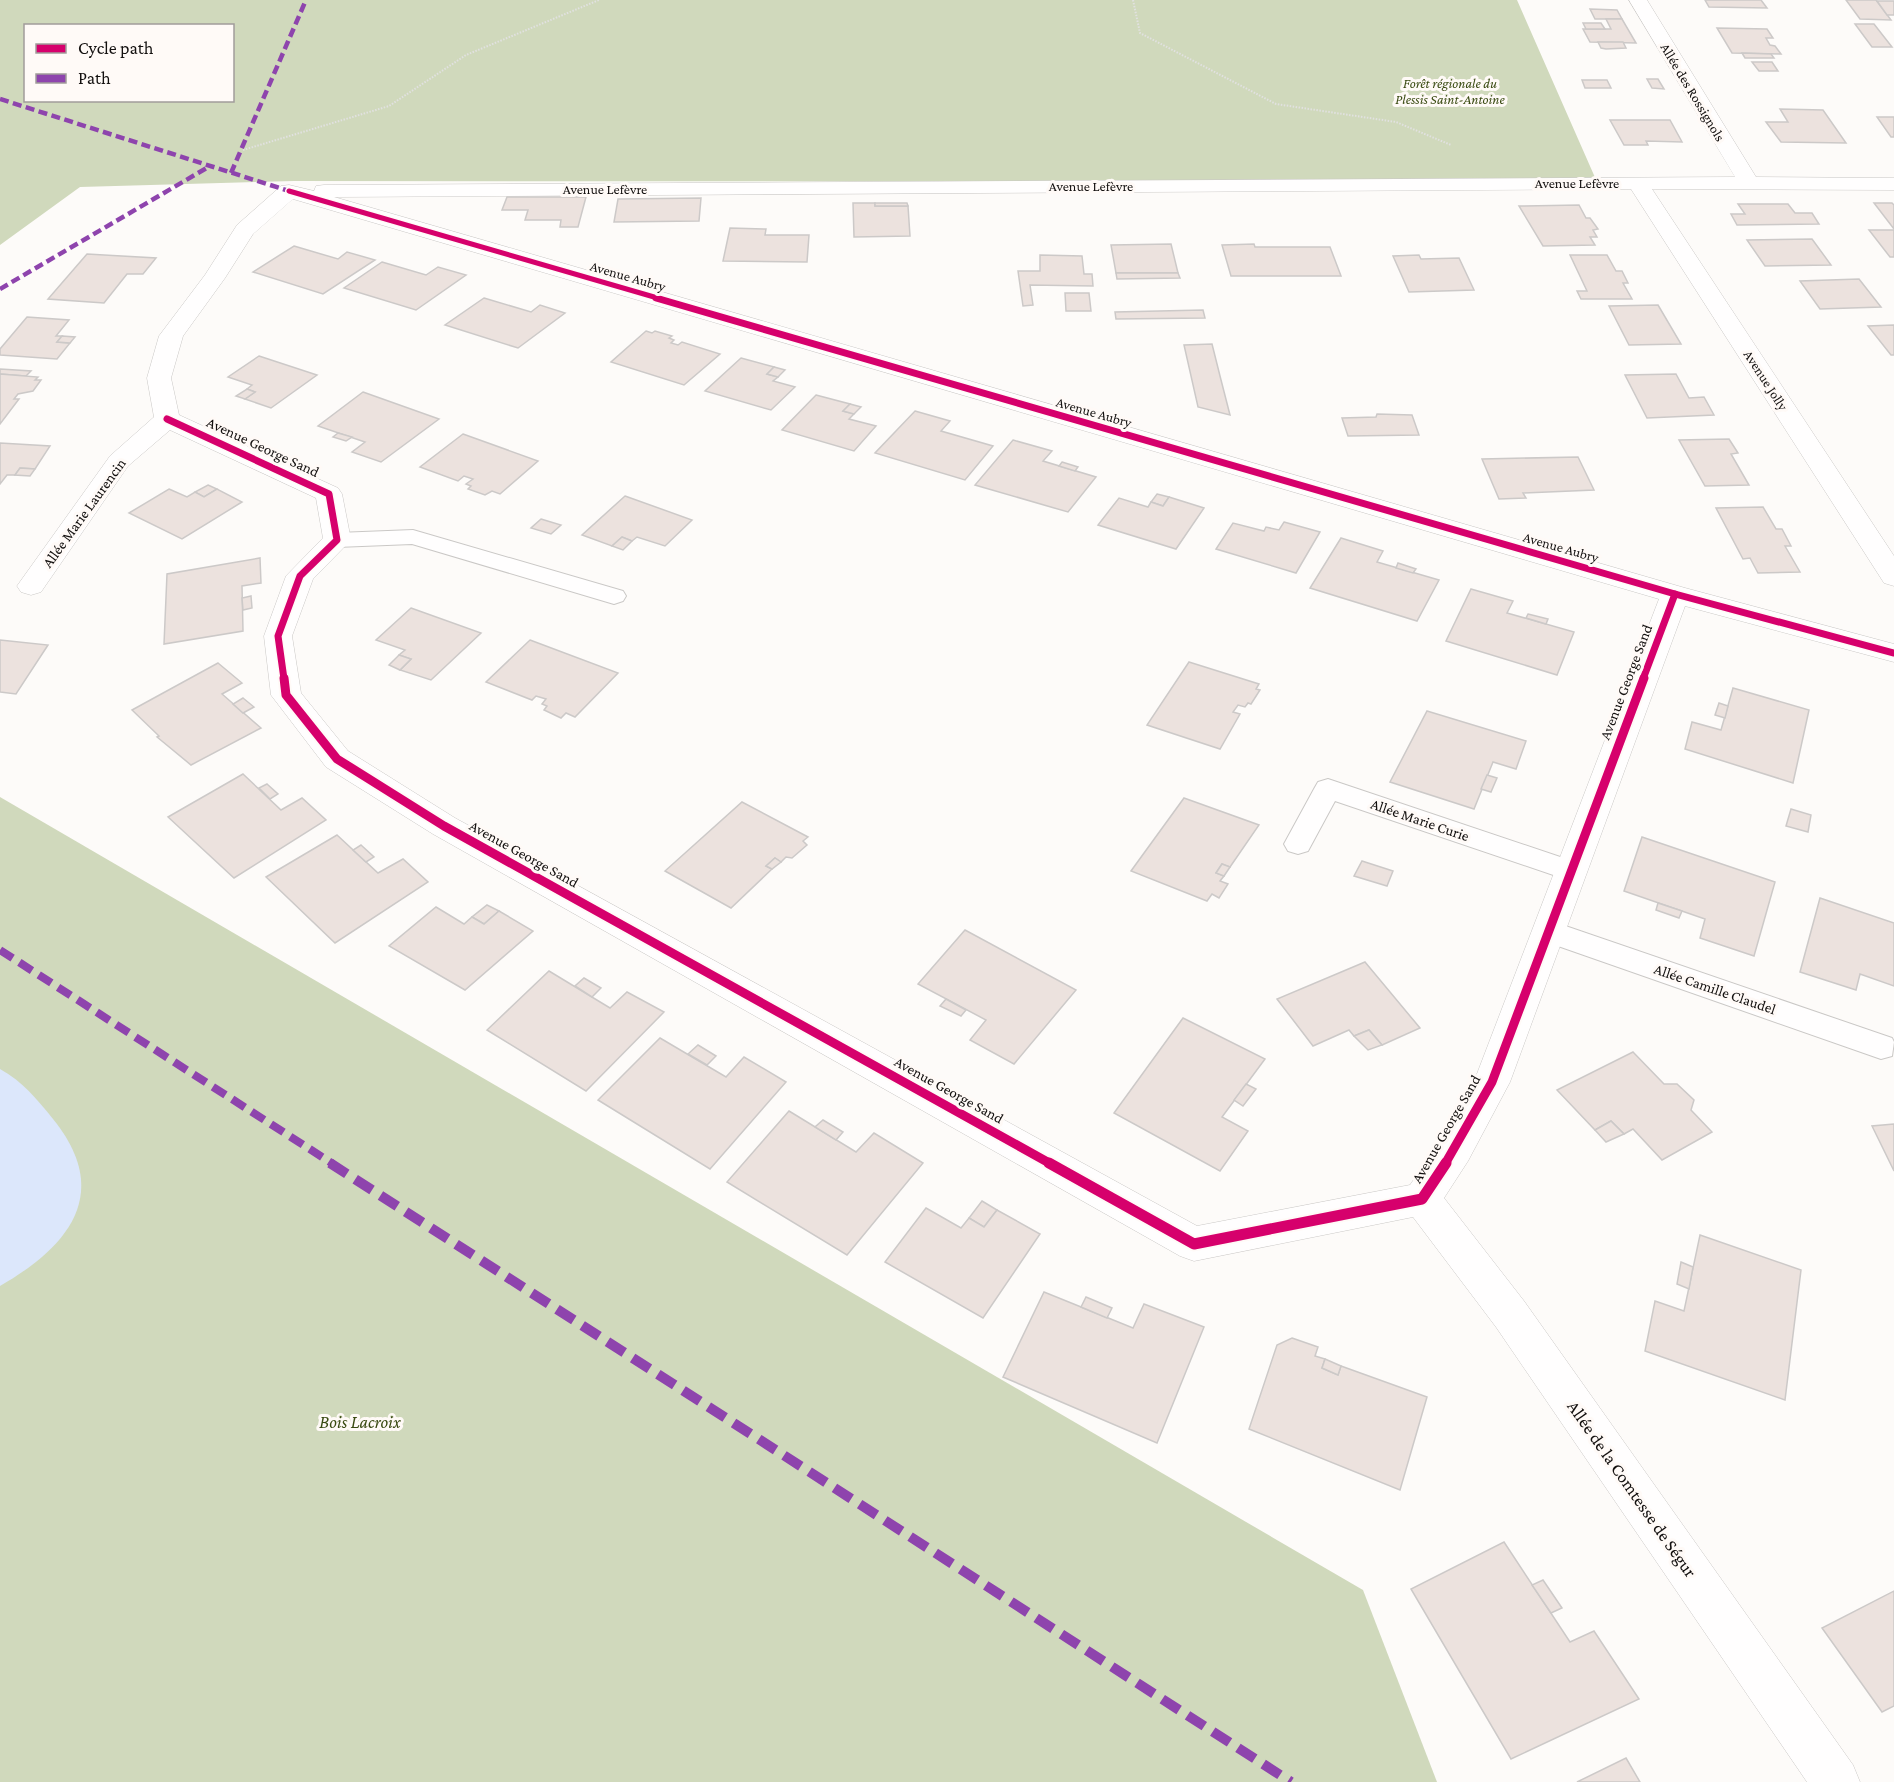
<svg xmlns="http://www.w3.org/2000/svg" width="1894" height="1782" viewBox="0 0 1894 1782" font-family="'Crimson Pro',serif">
  <rect width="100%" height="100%" fill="#fdfbf9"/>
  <g fill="#d0d9bc" fill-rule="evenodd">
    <path d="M0 0H1517L1597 182 294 181 80 187 0 245ZM26 26H232V100H26Z"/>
    <polygon points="0,797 1363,1590 1437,1782 0,1782"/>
  </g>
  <path fill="#dce7fb" d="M0 1069C23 1082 36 1098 53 1119 112 1192 71 1245 0 1286Z"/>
  <g fill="#ece2de" stroke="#ccc9c8" stroke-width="1.5">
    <polygon points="1705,0 1761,0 1767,8 1709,7"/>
    <polygon points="1846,0 1876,0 1891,20 1860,19"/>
    <polygon points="1877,1 1894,1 1894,15 1887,15"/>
    <polygon points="1590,9 1617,10 1622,19 1595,19"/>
    <polygon points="1606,19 1622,19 1636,43 1590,42 1583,29 1611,29"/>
    <polygon points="1583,23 1601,23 1605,29 1586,29"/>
    <polygon points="1855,24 1874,24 1892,47 1872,47"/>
    <polygon points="1717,28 1767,29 1773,38 1766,38 1770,45 1775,46 1781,54 1732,53"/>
    <polygon points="1598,42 1623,42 1626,48 1606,49 1601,48"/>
    <polygon points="1742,53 1771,54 1774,58 1745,58"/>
    <polygon points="1752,62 1772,62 1778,71 1759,71"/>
    <polygon points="1647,79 1658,79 1664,89 1652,88"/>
    <polygon points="1582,80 1607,80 1611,88 1585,88"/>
    <polygon points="1780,109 1823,110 1846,143 1781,142 1766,122 1788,122"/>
    <polygon points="1877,117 1894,117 1894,137 1891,137"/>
    <polygon points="1610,120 1670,120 1682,142 1646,141 1648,145 1624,145"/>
    <polygon points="507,197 586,197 578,227 560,227 561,220 525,220 528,210 502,210"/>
    <polygon points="701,198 699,221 614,222 618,199"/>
    <polygon points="853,203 875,203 875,206 908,206 910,236 854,237"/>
    <polygon points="875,203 907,203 908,206 875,206"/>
    <polygon points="1874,203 1892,203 1894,205 1894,229"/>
    <polygon points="1738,204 1788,204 1795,213 1812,213 1819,224 1737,225 1731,214 1745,214"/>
    <polygon points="1579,205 1586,218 1590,218 1598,229 1593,230 1597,237 1590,237 1595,245 1543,246 1519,206"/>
    <polygon points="730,228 766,229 765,235 809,235 807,262 723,261"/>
    <polygon points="1869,230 1894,230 1894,257 1890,257"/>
    <polygon points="1812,239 1831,265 1765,266 1747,240"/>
    <polygon points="1171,244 1178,273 1116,273 1111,245"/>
    <polygon points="1254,244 1255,247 1330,247 1341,276 1231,276 1222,245"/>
    <polygon points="294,246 338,259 347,252 375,260 323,294 253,272"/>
    <polygon points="87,254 156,258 143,274 127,274 104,303 48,299"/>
    <polygon points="1040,255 1082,256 1084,274 1092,274 1093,286 1030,285 1033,305 1023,306 1018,271 1040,271"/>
    <polygon points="1419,255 1421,259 1459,258 1474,290 1409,292 1393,256"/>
    <polygon points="1570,255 1607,255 1616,271 1622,271 1628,283 1623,283 1632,299 1581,299 1577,291 1587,291"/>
    <polygon points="382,262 426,275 438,267 466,275 416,310 344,288"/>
    <polygon points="1116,273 1178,273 1180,278 1117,279"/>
    <polygon points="1859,279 1881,307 1820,309 1800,281"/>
    <polygon points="1065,293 1089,293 1091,311 1066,311"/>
    <polygon points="484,298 531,312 540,305 565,313 518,348 445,325"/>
    <polygon points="1658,305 1681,344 1629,345 1609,306"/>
    <polygon points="1203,310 1205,318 1116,319 1115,312"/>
    <polygon points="27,317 69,320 56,336 62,336 57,342 70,343 57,359 0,355 0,349"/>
    <polygon points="1894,325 1894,355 1891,355 1868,326"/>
    <polygon points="646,331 652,333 655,331 672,336 669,338 674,340 671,343 678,345 682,342 720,354 684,385 611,362"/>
    <polygon points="62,336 75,337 70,343 57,342"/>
    <polygon points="1212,344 1220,376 1230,415 1198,407 1184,345"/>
    <polygon points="259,356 317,375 271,408 245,399 255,392 247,389 252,385 228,377"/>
    <polygon points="741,358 774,367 767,374 778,377 773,381 795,387 771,410 705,391"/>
    <polygon points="774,367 785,370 778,377 767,374"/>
    <polygon points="0,369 31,371 26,376 0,374"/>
    <polygon points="0,374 38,377 35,380 41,380 33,391 18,394 14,399 19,399 0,424"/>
    <polygon points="1676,374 1689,398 1704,397 1714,415 1647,418 1625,375"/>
    <polygon points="247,389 255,392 245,399 236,396"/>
    <polygon points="363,392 439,419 381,462 352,452 365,442 318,426"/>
    <polygon points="816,395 850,404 843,411 854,414 849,419 876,426 854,451 782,430"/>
    <polygon points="850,404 861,407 854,414 843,411"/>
    <polygon points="915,411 950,421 941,431 993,446 965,480 875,453"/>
    <polygon points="1377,414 1412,415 1419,435 1348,436 1342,418 1376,417"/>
    <polygon points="338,433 352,437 346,441 333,437"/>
    <polygon points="463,434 538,461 500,494 492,491 485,495 468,489 471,486 466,484 473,479 464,476 458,481 420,467"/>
    <polygon points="1729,439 1738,453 1731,454 1749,485 1705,486 1679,440"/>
    <polygon points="1013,440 1052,451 1043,461 1096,477 1068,512 975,485"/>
    <polygon points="0,443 50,446 35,469 20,468 15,475 7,475 0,484"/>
    <polygon points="1578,457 1594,490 1523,493 1526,498 1499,499 1482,459"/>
    <polygon points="1062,462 1078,467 1075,471 1059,466"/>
    <polygon points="20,468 35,469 30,476 15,475"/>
    <polygon points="208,485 217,489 204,497 195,492"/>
    <polygon points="169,489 187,497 195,492 204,497 217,489 242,502 182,539 129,513"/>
    <polygon points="1157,494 1169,497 1163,506 1151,502"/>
    <polygon points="625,496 692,520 665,546 637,537 632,541 622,537 612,546 582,535"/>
    <polygon points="1169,497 1204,508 1176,549 1098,525 1119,498 1148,507 1151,502 1163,506"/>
    <polygon points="1763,507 1776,529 1782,529 1791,546 1785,546 1800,572 1758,573 1750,558 1743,559 1716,508"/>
    <polygon points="541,519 561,525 551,534 531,528"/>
    <polygon points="1284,522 1320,532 1296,573 1216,549 1233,523 1264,531 1266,527 1279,530"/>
    <polygon points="622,537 632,541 623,550 612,546"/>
    <polygon points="1341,538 1383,551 1377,562 1439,580 1417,621 1310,588"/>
    <polygon points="260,558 261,583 242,586 243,631 164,644 167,574"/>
    <polygon points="1398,563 1416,569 1413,573 1396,568"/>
    <polygon points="1471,589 1513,601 1507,613 1574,632 1557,675 1446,641"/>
    <polygon points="251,596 252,608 243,610 242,598"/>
    <polygon points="411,608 481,633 431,680 400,670 411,659 399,655 405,650 376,640"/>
    <polygon points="1528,614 1548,619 1546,624 1526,618"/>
    <polygon points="0,640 48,645 16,694 0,692"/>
    <polygon points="530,640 618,673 575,717 566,713 561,718 544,710 547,706 542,704 546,699 536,696 532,700 486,682"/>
    <polygon points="399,655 411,659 400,670 389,665"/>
    <polygon points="1189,662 1259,684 1256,689 1260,690 1251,704 1248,703 1245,707 1238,705 1233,712 1240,714 1220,749 1147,725"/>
    <polygon points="218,663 242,683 222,694 261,728 191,765 157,737 159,736 132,710"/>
    <polygon points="1733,688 1809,710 1793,783 1685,749 1692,722 1721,730"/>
    <polygon points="243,698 254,707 243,713 233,704"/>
    <polygon points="1719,703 1728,706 1725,718 1715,715"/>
    <polygon points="1427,711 1526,741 1516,769 1493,762 1474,809 1390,782"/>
    <polygon points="243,774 281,810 302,798 326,820 234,878 168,817"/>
    <polygon points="1487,775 1497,778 1491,792 1481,789"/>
    <polygon points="267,784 278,794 270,799 259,788"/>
    <polygon points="1184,798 1259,825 1230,867 1222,864 1216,873 1224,876 1220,881 1228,884 1219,898 1212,894 1207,901 1131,871"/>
    <polygon points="742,802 808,837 803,841 807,845 792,858 786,857 781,862 775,858 766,866 772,869 731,908 665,871"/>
    <polygon points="1791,809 1811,815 1808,832 1786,826"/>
    <polygon points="337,835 378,873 403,859 428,882 335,943 266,877"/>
    <polygon points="1642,837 1775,882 1754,956 1700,938 1705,919 1624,891"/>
    <polygon points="361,845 374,857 366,862 353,850"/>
    <polygon points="775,858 781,862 772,869 766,866"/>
    <polygon points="1362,861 1393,871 1387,886 1354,876"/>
    <polygon points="1222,864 1230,867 1224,876 1216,873"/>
    <polygon points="1820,898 1894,923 1894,986 1860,974 1856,990 1800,972"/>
    <polygon points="1658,903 1682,911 1679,918 1656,910"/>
    <polygon points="487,905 499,911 484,924 472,917"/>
    <polygon points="436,907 464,924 472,917 484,924 499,911 533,931 465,990 389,946"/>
    <polygon points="965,930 1076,990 1014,1064 970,1040 986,1020 918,984"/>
    <polygon points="1365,962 1420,1028 1382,1045 1369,1030 1354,1036 1349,1030 1313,1046 1277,999"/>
    <polygon points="549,971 610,1008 627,992 664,1012 586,1091 487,1030"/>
    <polygon points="584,978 601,988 592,997 575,986"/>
    <polygon points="946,999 966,1010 961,1016 940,1006"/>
    <polygon points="1183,1018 1265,1059 1222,1117 1248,1131 1220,1171 1114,1113"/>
    <polygon points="1369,1030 1382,1045 1368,1050 1354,1036"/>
    <polygon points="660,1038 726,1077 744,1057 786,1082 710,1169 598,1100"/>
    <polygon points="698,1045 716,1056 707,1065 688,1054"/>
    <polygon points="1633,1052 1664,1084 1677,1084 1694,1100 1691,1110 1712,1132 1662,1160 1633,1129 1624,1134 1611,1121 1595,1130 1557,1090"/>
    <polygon points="1246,1084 1256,1089 1243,1106 1234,1100"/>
    <polygon points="789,1111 856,1152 874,1133 923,1163 847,1255 727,1182"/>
    <polygon points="823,1120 843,1132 836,1140 815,1127"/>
    <polygon points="1611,1121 1624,1134 1606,1142 1595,1130"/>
    <polygon points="1894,1124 1894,1171 1872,1126"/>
    <polygon points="982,1201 997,1210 984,1227 969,1218"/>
    <polygon points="926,1208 961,1228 969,1218 984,1227 997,1210 1040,1234 983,1318 885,1262"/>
    <polygon points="1700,1235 1801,1270 1785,1400 1645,1351 1655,1301 1684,1311"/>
    <polygon points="1681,1262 1693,1267 1689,1289 1677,1284"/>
    <polygon points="1044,1292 1133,1328 1144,1304 1204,1327 1157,1443 1003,1377"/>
    <polygon points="1086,1297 1112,1308 1107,1318 1081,1307"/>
    <polygon points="1292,1338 1318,1347 1315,1356 1325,1359 1322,1368 1338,1375 1341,1366 1427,1397 1400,1490 1249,1429 1277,1345"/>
    <polygon points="1325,1359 1341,1366 1338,1375 1322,1368"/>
    <polygon points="1504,1542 1570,1642 1594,1631 1639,1699 1511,1759 1411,1589"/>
    <polygon points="1543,1580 1562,1608 1551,1613 1532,1585"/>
    <polygon points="1894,1591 1894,1706 1882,1712 1822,1628"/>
    <polygon points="1626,1758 1640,1782 1577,1782"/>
  </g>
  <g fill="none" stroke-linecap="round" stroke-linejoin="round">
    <g stroke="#cac8c6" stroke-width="2">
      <g id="lane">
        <polygon points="413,530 623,591 626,596 623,601 614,604 412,544 337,547 329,545 325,540 329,535 337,533"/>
        <polygon points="1328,779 1581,864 1585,871 1581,878 1571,881 1335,801 1308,851 1298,854 1288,851 1284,844 1314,789 1318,782"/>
        <polygon points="1548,920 1892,1038 1894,1042 1892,1056 1881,1059 1538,939 1533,931 1538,923"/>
      </g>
    </g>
    <g stroke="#cac8c6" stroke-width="1">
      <path id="street" d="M1629 0H1647L1756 177 1894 178V190L1652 189 1894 556V586L1884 583 1631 189 334 197 1685 588 1894 644V662L1685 606 1510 1082 1468 1161 1444 1198 1524 1301 1853 1765 1860 1782H1807L1496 1327 1413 1217 1194 1261 1180 1256 433 834 326 767 271 695 264 636 286 576 323 538 316 498 170 430 128 466 41 592 31 595 21 592 17 586 110 456 154 417 147 378 159 336 205 275 237 225 281 186 289 185 314 191 316 186 324 185 1735 177ZM293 199 1659 599 1475 1079 1442 1139 1410 1185 1197 1226 455 818 348 751 301 693 292 636 313 579 351 540 342 494 338 488 179 415 171 378 183 336 225 278 253 234Z"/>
    </g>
    <g stroke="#e1e1e0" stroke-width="2" stroke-dasharray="1.5 1.5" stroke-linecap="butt">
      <polyline points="1133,0 1140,33 1276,104 1396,122 1451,145"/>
      <polyline points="243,150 389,106 466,55 599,0"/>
    </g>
    <use href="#lane" fill="#fffefe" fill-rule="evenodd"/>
    <use href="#street" fill="#fffefe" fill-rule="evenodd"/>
    <g stroke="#8e44ad" stroke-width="4.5" stroke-dasharray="9 4.5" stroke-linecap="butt">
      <polyline points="0,99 289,191"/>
      <polyline points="231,173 306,0"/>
      <polyline points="0,289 210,166"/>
    </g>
    <polyline stroke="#8e44ad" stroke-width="8" stroke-dasharray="15 8" stroke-linecap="butt" points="0,950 333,1164"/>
    <polyline stroke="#8e44ad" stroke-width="10" stroke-dasharray="20 10" stroke-linecap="butt" points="330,1163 1291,1782"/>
    <g stroke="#fffaf7" stroke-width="8">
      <polyline id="cycleway-far3" points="289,191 661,299"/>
    </g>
    <g stroke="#fffaf7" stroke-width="10">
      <g id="cycleway-far2">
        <polyline points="656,298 1675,594 1894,653"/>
        <polyline points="167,419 329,494 337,540 300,576 278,636 284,679"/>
        <polyline points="1643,679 1675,594"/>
      </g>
    </g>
    <g stroke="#fffaf7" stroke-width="13">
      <g id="cycleway-far1">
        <polyline points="284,678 286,695 337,759 444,826 1051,1164"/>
        <polyline points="1445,1164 1492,1082 1644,678"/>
      </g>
    </g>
    <g stroke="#fffaf7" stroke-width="15">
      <polyline id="cycleway" points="1049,1163 1194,1244 1422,1199 1446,1163"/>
    </g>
    <use href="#cycleway-far3" stroke="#d6006c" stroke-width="5"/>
    <use href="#cycleway-far2" stroke="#d6006c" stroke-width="7"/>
    <use href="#cycleway-far1" stroke="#d6006c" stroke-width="9"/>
    <use href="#cycleway" stroke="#d6006c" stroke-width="11"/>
  </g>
  <g text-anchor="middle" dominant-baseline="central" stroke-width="6" stroke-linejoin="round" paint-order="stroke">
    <g font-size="14" font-style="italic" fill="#394a11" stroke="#fffaf7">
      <text x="1450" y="83">Forêt régionale du<tspan x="1450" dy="16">Plessis Saint-Antoine</tspan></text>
    </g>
    <g font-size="14" fill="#13100f" stroke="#fffaf7">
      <text transform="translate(1693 92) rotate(59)">Allée des Rossignols</text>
      <text x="1577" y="183">Avenue Lefèvre</text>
      <text x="1091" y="186">Avenue Lefèvre</text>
      <text x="605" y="189">Avenue Lefèvre</text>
      <text transform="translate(628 276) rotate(16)">Avenue Aubry</text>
      <text transform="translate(1766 380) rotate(57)">Avenue Jolly</text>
      <text transform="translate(1094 412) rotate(16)">Avenue Aubry</text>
      <text transform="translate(1561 547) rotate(16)">Avenue Aubry</text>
    </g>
    <g font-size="15" fill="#13100f" stroke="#fffaf7">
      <text transform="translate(263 447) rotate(25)">Avenue George Sand</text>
      <text transform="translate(84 513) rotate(-54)">Allée Marie Laurencin</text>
      <text transform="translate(1626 682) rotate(-69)">Avenue George Sand</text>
      <text transform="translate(1420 820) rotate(19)">Allée Marie Curie</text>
      <text transform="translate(524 854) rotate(29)">Avenue George Sand</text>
      <text transform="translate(1715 989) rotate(19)">Allée Camille Claudel</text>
      <text transform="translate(949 1090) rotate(29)">Avenue George Sand</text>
      <text transform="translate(1446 1129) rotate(-60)">Avenue George Sand</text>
    </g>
    <g font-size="18" font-style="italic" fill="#394a11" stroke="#fffaf7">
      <text x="360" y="1422">Bois Lacroix</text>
    </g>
    <g font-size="18" fill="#13100f" stroke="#fffaf7">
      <text transform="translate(1632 1489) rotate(55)">Allée de la Comtesse de Ségur</text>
    </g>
  </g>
  <rect x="24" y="24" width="210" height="78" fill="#fffaf7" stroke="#a19c9a" stroke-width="1.5"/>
  <rect x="36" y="44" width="30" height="9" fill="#d6006c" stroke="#a19c9a" stroke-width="1.5"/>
  <text x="78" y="54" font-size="18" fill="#13100f">Cycle path</text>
  <rect x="36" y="74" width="30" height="9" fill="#8e44ad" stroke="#a19c9a" stroke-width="1.5"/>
  <text x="78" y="84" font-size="18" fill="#13100f">Path</text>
</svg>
